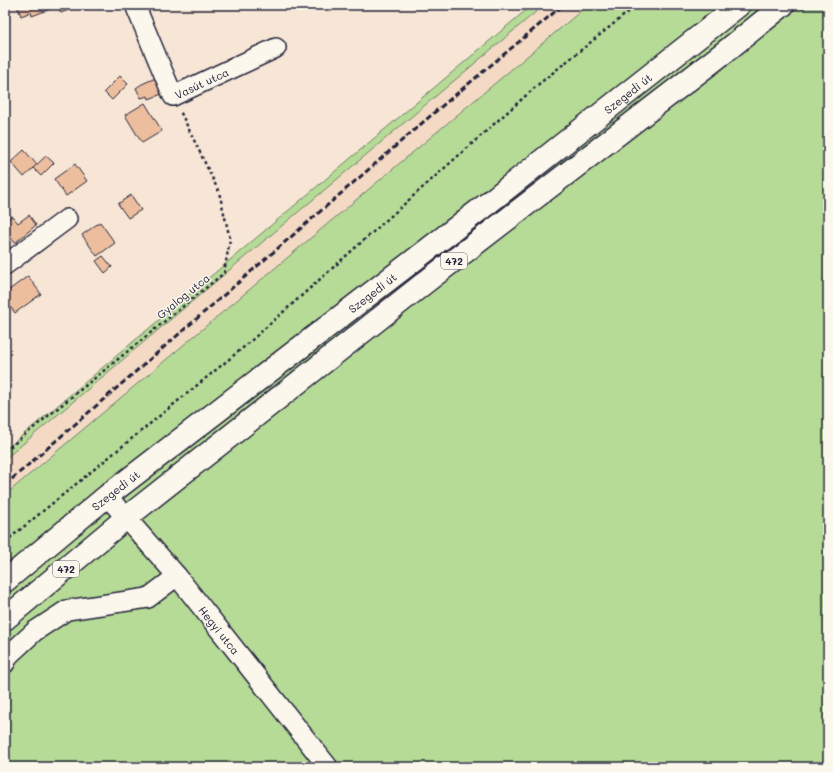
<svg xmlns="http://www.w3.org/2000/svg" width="833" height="772" viewBox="0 0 833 772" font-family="Mali,sans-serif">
  <rect width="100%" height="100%" fill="#f7e6d5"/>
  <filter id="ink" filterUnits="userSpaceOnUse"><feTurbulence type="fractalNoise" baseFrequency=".025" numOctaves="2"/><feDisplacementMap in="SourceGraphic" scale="8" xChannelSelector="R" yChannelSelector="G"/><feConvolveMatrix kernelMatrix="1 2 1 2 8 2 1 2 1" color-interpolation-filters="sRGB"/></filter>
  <g filter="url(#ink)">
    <polygon fill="#f4dac4" points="544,5 588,5 5,495 5,459"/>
    <g fill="#b6db96" stroke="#6c7e68">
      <polygon points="532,5 544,5 5,459 5,450"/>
      <polygon points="588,5 828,5 828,767 5,767 5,495"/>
    </g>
    <g fill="#edbe9e" stroke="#22223b">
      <polygon points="17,5 48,5 50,9 32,16 31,12 21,16"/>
      <polygon points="57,5 69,5 71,9 61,13"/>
      <polygon points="120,76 128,84 112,100 104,92"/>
      <polygon points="160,76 167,92 149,99 148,96 141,98 136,88 142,84"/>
      <polygon points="145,103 162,131 142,143 125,115"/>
      <polygon points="24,150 37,165 24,177 11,162"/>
      <polygon points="46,156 54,163 41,176 33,168"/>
      <polygon points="75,164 87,181 66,196 54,179"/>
      <polygon points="131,195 141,210 128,218 118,204"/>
      <polygon points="29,215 36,225 15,243 5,230 5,221 12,216 18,223"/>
      <polygon points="100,222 115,243 97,256 82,235"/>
      <polygon points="103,256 112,267 105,273 96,261"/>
      <polygon points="28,276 41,294 15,313 5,300 5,293"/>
    </g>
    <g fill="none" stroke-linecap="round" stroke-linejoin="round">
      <g stroke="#22223b" stroke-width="22">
        <g id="minor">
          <path id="s1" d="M135 5 173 96 276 48"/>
          <polyline points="5,265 67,219"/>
          <path id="s2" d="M107 496 177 576 328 767"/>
          <polyline points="5,663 9,655 35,631 67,610 148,598 177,576"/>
        </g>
      </g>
      <g stroke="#22223b" stroke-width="25">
        <g id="major">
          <path id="s3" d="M5 581 107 496 487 204 739 5"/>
          <polyline points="5,619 126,518 427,281 726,51 783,5"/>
        </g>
      </g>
      <g stroke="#22223b" stroke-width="2.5" stroke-dasharray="3 3" stroke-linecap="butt">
        <polyline points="5,451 224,273 230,239 219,192 180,111"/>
        <polyline points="5,542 244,347 540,83 637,5"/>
      </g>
      <use href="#minor" stroke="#fbf7ec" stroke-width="19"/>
      <use href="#major" stroke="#fbf7ec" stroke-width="22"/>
      <polyline stroke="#22223b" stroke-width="3" stroke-dasharray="6 3" stroke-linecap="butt" points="5,485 436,111 563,5"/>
    </g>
  </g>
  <g text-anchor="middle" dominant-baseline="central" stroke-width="3" stroke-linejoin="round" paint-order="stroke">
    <g fill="#fbf7ec" stroke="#636270" stroke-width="1">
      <rect x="441" y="253" width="26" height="16" rx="3"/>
      <rect x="53" y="561" width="26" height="16" rx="3"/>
    </g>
    <g font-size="10" font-weight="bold" fill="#22223b">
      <text x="454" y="261">472</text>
      <text x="66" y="569">472</text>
    </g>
    <g font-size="11" fill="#22223b" stroke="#fbf7ec">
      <text stroke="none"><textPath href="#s1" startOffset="130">Vasút utca</textPath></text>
      <text stroke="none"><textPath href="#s3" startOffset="791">Szegedi út</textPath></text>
      <text stroke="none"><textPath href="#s3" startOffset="467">Szegedi út</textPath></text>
      <text transform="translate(183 296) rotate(-39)">Gyalog utca</text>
      <text stroke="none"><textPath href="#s3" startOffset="143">Szegedi út</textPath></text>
      <text stroke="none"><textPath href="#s2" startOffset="175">Hegyi utca</textPath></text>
    </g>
  </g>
  <rect width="833" height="772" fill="none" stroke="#fbf7ec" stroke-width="20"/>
  <rect x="10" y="10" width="813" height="752" fill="none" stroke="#22223b" stroke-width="1.5" filter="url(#ink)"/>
</svg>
